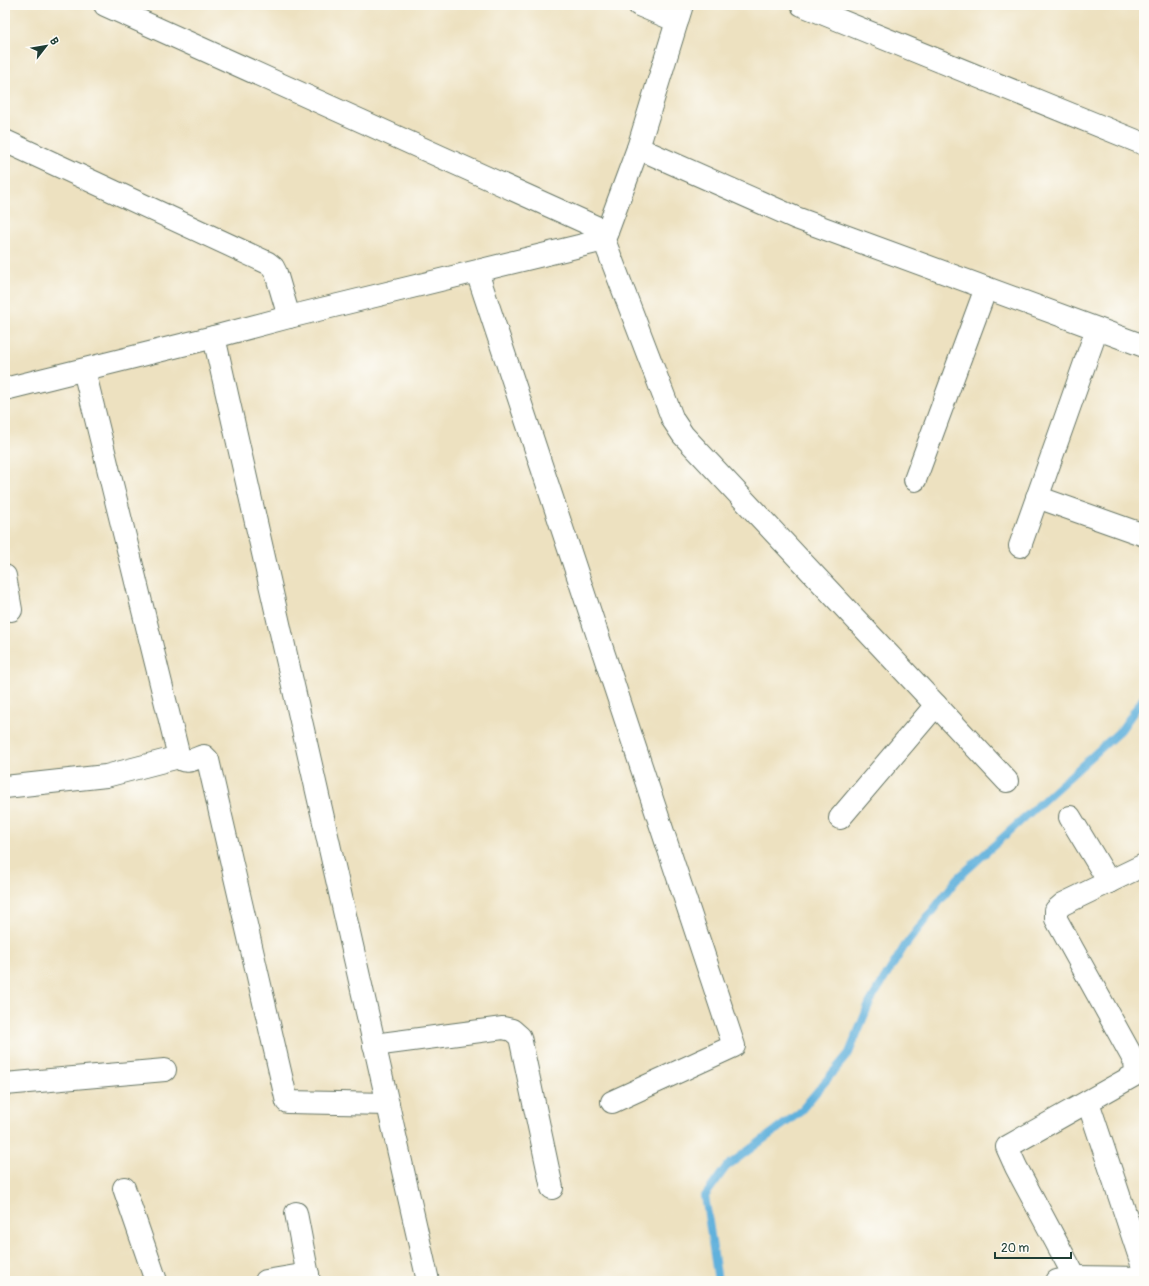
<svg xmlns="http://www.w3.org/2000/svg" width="1149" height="1286" viewBox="0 0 1149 1286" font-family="Pangolin,sans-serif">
  <rect width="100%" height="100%" fill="#fdfcf7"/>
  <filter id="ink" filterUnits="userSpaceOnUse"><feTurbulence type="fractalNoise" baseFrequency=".025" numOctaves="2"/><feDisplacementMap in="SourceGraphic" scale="8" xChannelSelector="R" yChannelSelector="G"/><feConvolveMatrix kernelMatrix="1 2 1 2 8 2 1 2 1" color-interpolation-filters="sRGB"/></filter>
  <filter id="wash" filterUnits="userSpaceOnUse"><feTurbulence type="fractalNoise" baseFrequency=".012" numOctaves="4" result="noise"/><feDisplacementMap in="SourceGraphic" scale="16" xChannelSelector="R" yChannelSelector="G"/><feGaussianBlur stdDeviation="0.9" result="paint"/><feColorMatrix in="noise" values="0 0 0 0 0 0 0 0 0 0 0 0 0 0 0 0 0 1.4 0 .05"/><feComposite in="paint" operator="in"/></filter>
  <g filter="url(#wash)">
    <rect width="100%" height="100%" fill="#ede1c0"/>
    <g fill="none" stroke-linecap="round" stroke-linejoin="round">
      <polyline stroke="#61b1dc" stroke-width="8" points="718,1281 705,1196 726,1167 799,1113 849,1053 870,1002 904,947 958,878 1121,730 1144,697"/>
    </g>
  </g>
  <g filter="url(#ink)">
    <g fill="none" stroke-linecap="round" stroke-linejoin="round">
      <g stroke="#677665" stroke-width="24">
        <g id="minor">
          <polyline points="105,5 607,232"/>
          <polyline points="639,5 677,21"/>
          <polyline points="682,5 638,148 604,240 673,420 683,435 936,705 840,818"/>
          <polyline points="802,5 1144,144"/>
          <polyline points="5,141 268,263 273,267 276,273 289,317"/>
          <polyline points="638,148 796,218 1144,346"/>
          <polyline points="477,272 734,1046 612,1102"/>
          <polyline points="214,337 428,1281"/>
          <path d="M84 370 179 757C185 765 196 758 204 756L208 760 287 1102 388 1104"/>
          <polyline points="5,389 214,337 289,317 604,240"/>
          <polyline points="915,480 986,288"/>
          <polyline points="1037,497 1144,535"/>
          <polyline points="1020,546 1097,329"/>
          <polyline points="5,576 11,610"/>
          <polyline points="936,705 1007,781"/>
          <polyline points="5,787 106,776 179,757"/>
          <polyline points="1070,817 1109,882"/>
          <polyline points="374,1045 503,1028 512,1030 520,1037 552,1188"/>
          <polyline points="5,1084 165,1070"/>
          <polyline points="1088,1102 1144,1270"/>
          <polyline points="124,1188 156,1281"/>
          <polyline points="296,1213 309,1281"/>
          <polyline points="266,1281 308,1274"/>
          <polyline points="1057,1281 1074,1277 1144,1278"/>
          <polyline points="1077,1281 1016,1167 1007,1147 1133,1076 1136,1071 1135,1062 1056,919 1056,910 1063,904 1144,865"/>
        </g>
      </g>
      <use href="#minor" stroke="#fff" stroke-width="22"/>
    </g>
  </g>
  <rect width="1149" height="1286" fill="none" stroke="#fdfcf7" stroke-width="20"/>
  <g transform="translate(46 46) rotate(59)" stroke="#fdfcf7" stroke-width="3" paint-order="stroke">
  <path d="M0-3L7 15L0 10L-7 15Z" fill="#1f3d34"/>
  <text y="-6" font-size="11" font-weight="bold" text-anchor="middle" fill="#1f3d34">B</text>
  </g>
  <path d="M995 1252v6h76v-6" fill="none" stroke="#1f3d34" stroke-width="2"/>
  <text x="1001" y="1252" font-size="12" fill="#1f3d34" stroke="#fdfcf7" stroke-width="3" paint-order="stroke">20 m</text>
</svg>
